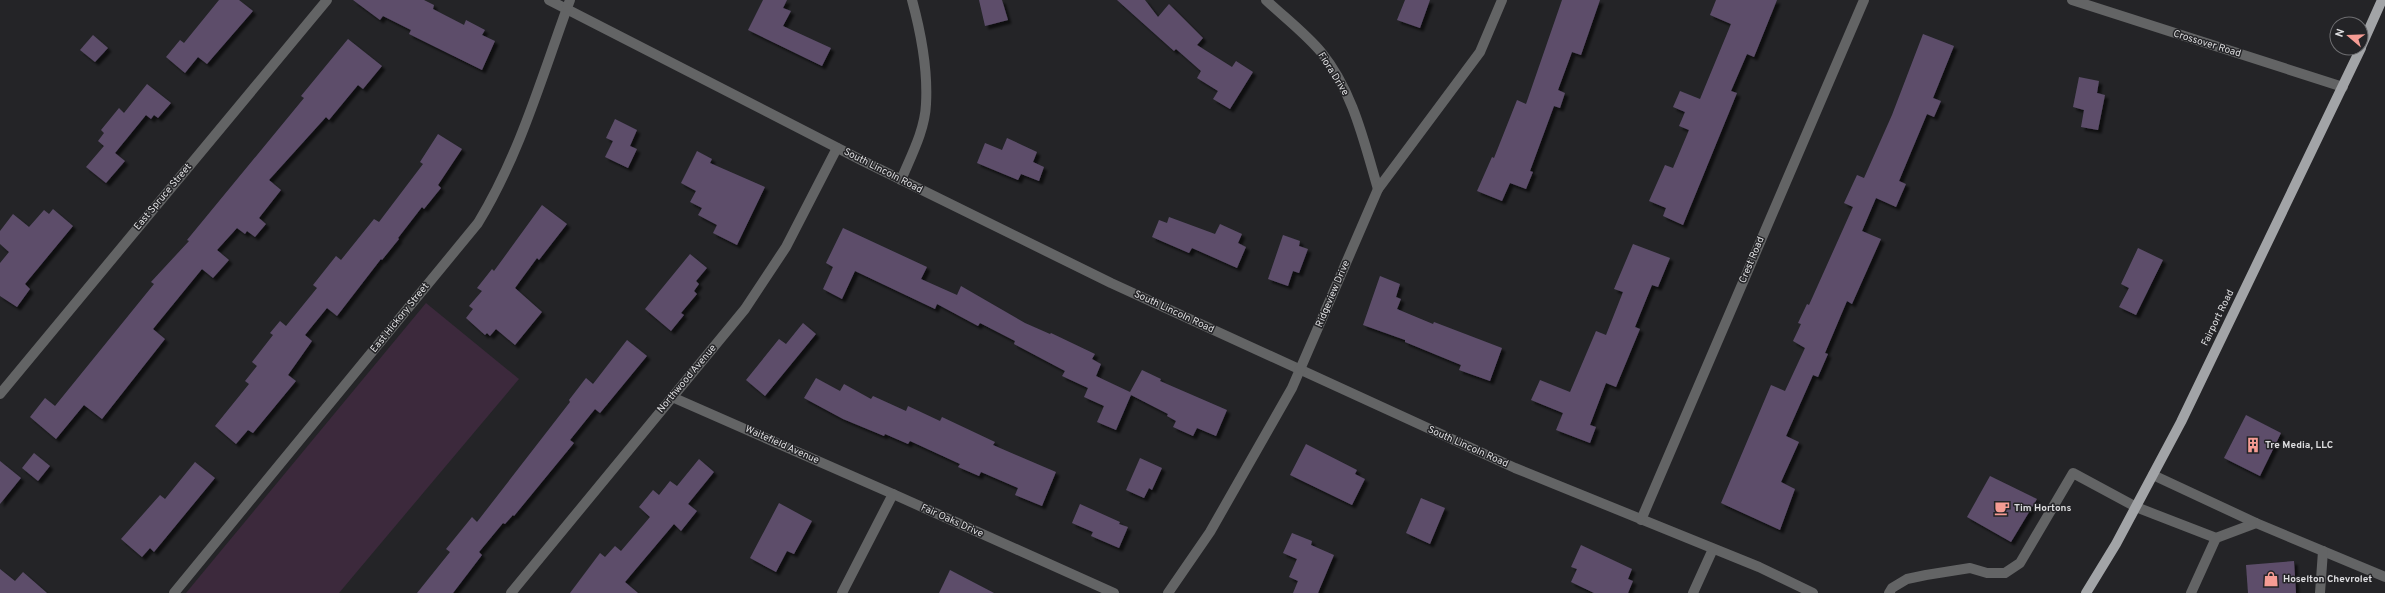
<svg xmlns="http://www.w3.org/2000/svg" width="2385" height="593" viewBox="0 0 2385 593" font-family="Overpass,sans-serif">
  <defs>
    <filter id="shadow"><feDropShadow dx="3.5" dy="3.5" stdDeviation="1" flood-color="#0009"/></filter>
  </defs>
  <rect width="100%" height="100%" fill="#242427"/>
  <polygon fill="#3c293c" points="426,303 519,379 339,593 186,593"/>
  <g fill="#5d4e6b" filter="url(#shadow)">
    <polygon points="219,0 239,0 253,11 207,64 198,57 185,73 166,57 180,40 184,43"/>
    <polygon points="353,0 424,0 434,5 433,9 464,25 466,20 485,30 482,35 495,41 482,70 409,34 411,30 383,16 380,20"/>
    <polygon points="763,0 787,0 783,8 791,11 783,26 831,48 822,66 748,30"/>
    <polygon points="979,0 1002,0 1008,20 985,26"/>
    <polygon points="1117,0 1145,0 1158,17 1169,4 1203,38 1197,45 1232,67 1236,61 1253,72 1230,109 1213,99 1218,91 1197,78 1201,71 1176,49 1174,51"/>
    <polygon points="1405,0 1430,0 1420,28 1397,20"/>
    <polygon points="1562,0 1600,0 1581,55 1572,52 1558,90 1565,93 1560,108 1554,106 1530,171 1533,172 1526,189 1510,183 1502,201 1477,191 1492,157 1494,158 1517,100 1526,104"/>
    <polygon points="1716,0 1777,0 1754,57 1747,54 1731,91 1737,93 1683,225 1663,216 1666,208 1649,201 1665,165 1673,168 1689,130 1679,126 1685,112 1673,107 1680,91 1700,99 1731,24 1710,15"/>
    <polygon points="1923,34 1954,46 1933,98 1941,101 1934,117 1927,114 1899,181 1906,184 1896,207 1876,198 1862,231 1881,239 1852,304 1847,301 1825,353 1828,354 1818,377 1813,375 1786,436 1799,442 1781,482 1795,489 1780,530 1721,503 1771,385 1785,391 1805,348 1793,341 1801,324 1798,323 1807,304 1809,305 1853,207 1844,203 1857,175 1864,178 1892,115"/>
    <polygon points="93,35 108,48 95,62 80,50"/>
    <polygon points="348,39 382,66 363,89 358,85 329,120 326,117 269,180 281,190 259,218 266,224 255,237 247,231 245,234 237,228 217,250 229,260 213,278 202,269 153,329 165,339 102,419 84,405 56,439 30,417 45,398 55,406 154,284 151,282 189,241 187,240 304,98 301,96"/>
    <polygon points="2079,77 2099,81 2097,93 2105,95 2098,130 2081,127 2084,110 2073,107"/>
    <polygon points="147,84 171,103 158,118 154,115 151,119 146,115 115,153 125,161 106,183 86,167 104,146 98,141 104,133 101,130 119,108 124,113"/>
    <polygon points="615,119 637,130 630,146 637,149 628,168 605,157 613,141 606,138"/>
    <polygon points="438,134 462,149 438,185 441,188 424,209 422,207 398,238 399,239 382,260 381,259 337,316 327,308 305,335 312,341 288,375 296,381 253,433 248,430 236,444 215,426 249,384 245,381 257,366 252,362 273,335 270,333 280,321 286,326 317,288 313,285 336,256 341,260 374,219 379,222 423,164 420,162"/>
    <polygon points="1007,138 1037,152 1033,162 1044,167 1039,181 1021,174 1018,180 977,163 985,143 1002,150"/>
    <polygon points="697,151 712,159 710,163 765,187 737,245 713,233 717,225 698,215 702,208 690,202 696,191 681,183"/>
    <polygon points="542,205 567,224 539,260 537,258 515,288 542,312 515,345 496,329 490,336 487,333 485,335 466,318 473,309 469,306 482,291 477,288 492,269 494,271"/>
    <polygon points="53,209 73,226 25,284 30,289 17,307 0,296 0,263 9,252 0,244 0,231 13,214 29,227 44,210 49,214"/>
    <polygon points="1169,217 1215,234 1220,224 1242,234 1238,243 1246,247 1237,268 1192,248 1189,253 1152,237 1159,220 1167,223"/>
    <polygon points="843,228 927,267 921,279 957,295 961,286 1025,323 1050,334 1051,333 1095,354 1092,359 1101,364 1096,376 1130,392 1142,370 1161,379 1160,381 1227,410 1216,436 1197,428 1193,436 1173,427 1176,421 1167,416 1168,414 1131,395 1116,430 1097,422 1104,406 1084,397 1088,388 1062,376 1065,371 1014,344 1015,341 980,323 978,326 937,304 935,309 855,271 842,299 823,289 833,267 826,263"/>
    <polygon points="1283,235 1300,241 1299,246 1308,249 1299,273 1293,271 1288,286 1268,279"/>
    <polygon points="1633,244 1670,258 1658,287 1652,285 1635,327 1640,329 1616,387 1606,383 1590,425 1596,427 1590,443 1556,430 1563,413 1531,400 1540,380 1570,392 1596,331 1606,335 1623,292 1614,289"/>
    <polygon points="2138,248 2163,260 2136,315 2119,307 2129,288 2121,284"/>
    <polygon points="690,254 707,268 696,281 699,284 694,291 697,294 681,313 684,315 671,331 645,309"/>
    <polygon points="1380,276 1400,284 1396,297 1401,299 1397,309 1433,324 1434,322 1502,348 1490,381 1459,370 1461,365 1405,342 1405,340 1363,325"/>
    <polygon points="803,323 816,334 765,396 746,380 779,339 786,344"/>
    <polygon points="627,340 647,356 600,413 595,409 570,440 574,443 514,516 513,515 505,524 503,523 479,552 482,555 453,593 417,593 450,552 446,549 472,517 477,522 570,402 569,400 586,378 593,384"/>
    <polygon points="816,378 840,391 844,384 871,399 873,396 906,411 908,406 940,421 942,417 995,442 993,445 1056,472 1042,506 1015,495 1018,488 981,472 979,476 958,467 960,464 910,441 908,444 885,434 884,436 843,419 804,398"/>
    <polygon points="2246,415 2281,433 2260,476 2224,458"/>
    <polygon points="1306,444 1357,470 1355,474 1365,479 1352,505 1290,475"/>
    <polygon points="34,453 50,466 38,481 22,468"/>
    <polygon points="1140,458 1162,468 1152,490 1149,488 1144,498 1126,490"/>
    <polygon points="699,459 714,472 688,504 697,511 681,531 674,524 625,582 638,593 570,593 600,553 605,557 615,546 621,551 650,517 639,507 653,490 659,495 670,481 677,486"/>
    <polygon points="0,461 21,478 0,504"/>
    <polygon points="195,462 215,478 154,552 150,548 142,557 121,539 160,495 165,499"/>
    <polygon points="1990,476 2037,499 2011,542 1967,517"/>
    <polygon points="1421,498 1445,508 1430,544 1406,533"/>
    <polygon points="779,503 812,521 794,554 787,551 776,572 750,558"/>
    <polygon points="1080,504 1120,522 1119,524 1128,527 1119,548 1091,536 1093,532 1072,523"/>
    <polygon points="1292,533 1312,541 1311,545 1334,555 1318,593 1293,593 1298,581 1289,577 1297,559 1283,553"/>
    <polygon points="1581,545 1632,569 1628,579 1633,581 1628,593 1594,593 1571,582 1577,569 1571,567"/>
    <polygon points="2294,561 2296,593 2248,593 2246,565"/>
    <polygon points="0,569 15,581 23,572 47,593 0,593"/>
    <polygon points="950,570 994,593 939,593"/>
  </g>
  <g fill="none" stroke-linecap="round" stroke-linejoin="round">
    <g stroke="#636465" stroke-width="10">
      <polyline points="549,0 863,161 1111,283 1515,468 1759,567 1813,593"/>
      <path d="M1266 0C1284 17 1305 33 1321 52 1353 91 1364 142 1378 189"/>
      <polyline points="2072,0 2343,87"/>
      <path d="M901 180C911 156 925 130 926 104 928 69 921 33 912 0"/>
      <polyline points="0,394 327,0"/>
      <polyline points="672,397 893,494"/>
      <polyline points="2153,475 2256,523 2385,577"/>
      <polyline points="1641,520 1864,0"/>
      <path d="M174 593 478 223C520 154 542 76 570 0"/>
      <polyline points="511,593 745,309 786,247 837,148"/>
      <polyline points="842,593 893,494 1114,593"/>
      <polyline points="1168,593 1210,532 1292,388 1378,189 1480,52 1502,0"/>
      <polyline points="1693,593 1713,549"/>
      <polyline points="1889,593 1892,588 1907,579 1926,575 1970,568 1987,573 2005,573 2020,563 2073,473 2136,507 2216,538 2256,523"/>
      <polyline points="2191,593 2216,538"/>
      <polyline points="2320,593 2323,551"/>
    </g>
    <g stroke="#a2a4a7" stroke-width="10">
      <polyline points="2361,47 2382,0"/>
      <polyline points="2086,593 2116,544 2181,422 2361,48"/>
    </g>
  </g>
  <defs>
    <g id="building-bare" transform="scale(1.2)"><path d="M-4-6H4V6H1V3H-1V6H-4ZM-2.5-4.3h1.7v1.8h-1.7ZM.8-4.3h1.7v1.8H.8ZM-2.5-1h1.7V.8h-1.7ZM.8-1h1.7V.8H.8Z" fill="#f59c94" stroke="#242427" stroke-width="2.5" paint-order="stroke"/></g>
    <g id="cafe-bare" transform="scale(1.2)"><path d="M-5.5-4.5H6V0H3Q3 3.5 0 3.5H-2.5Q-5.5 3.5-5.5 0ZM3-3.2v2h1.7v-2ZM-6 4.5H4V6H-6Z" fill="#f59c94" stroke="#242427" stroke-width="2.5" paint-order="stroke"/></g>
    <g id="shop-bare" transform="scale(1.2)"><path d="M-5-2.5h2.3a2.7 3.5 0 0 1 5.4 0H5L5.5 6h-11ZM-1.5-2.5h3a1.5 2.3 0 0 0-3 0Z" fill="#f59c94" stroke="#242427" stroke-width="2.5" paint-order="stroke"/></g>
  </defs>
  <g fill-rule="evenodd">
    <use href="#building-bare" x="2253" y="445"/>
    <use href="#cafe-bare" x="2002" y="508"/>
    <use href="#shop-bare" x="2271" y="579"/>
  </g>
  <g text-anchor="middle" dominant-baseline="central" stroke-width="3" stroke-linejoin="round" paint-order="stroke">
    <g font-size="10" fill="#dedee0" stroke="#242427">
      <text transform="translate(2207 44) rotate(17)">Crossover Road</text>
      <text transform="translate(1333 74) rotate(58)">Fiora Drive</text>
      <text transform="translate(883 171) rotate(27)">South Lincoln Road</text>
      <text transform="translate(163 197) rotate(-50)">East Spruce Street</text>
      <text transform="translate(1752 260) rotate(-67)">Crest Road</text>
      <text transform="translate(1333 294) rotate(-67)">Ridgeview Drive</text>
      <text transform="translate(1174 312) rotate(25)">South Lincoln Road</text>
      <text transform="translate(400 318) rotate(-51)">East Hickory Street</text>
      <text transform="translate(2218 318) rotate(-64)">Fairport Road</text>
      <text transform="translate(687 379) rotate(-50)">Northwood Avenue</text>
      <text transform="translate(782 445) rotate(24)">Waitefield Avenue</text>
      <text transform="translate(1468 447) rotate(24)">South Lincoln Road</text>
      <text transform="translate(952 521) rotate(24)">Fair Oaks Drive</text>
    </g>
    <g font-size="10" font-weight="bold" fill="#dedee0" stroke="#242427" text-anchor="start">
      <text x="2265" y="445">Tre Media, LLC</text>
      <text x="2014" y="508">Tim Hortons</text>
      <text x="2283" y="579">Hoselton Chevrolet</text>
    </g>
  </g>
  <g transform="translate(2349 36) rotate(289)"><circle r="19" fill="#242427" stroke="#6e6e71"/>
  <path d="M0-3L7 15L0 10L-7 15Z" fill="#f59c94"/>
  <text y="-6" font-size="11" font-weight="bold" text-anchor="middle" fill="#dedee0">N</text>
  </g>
</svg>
